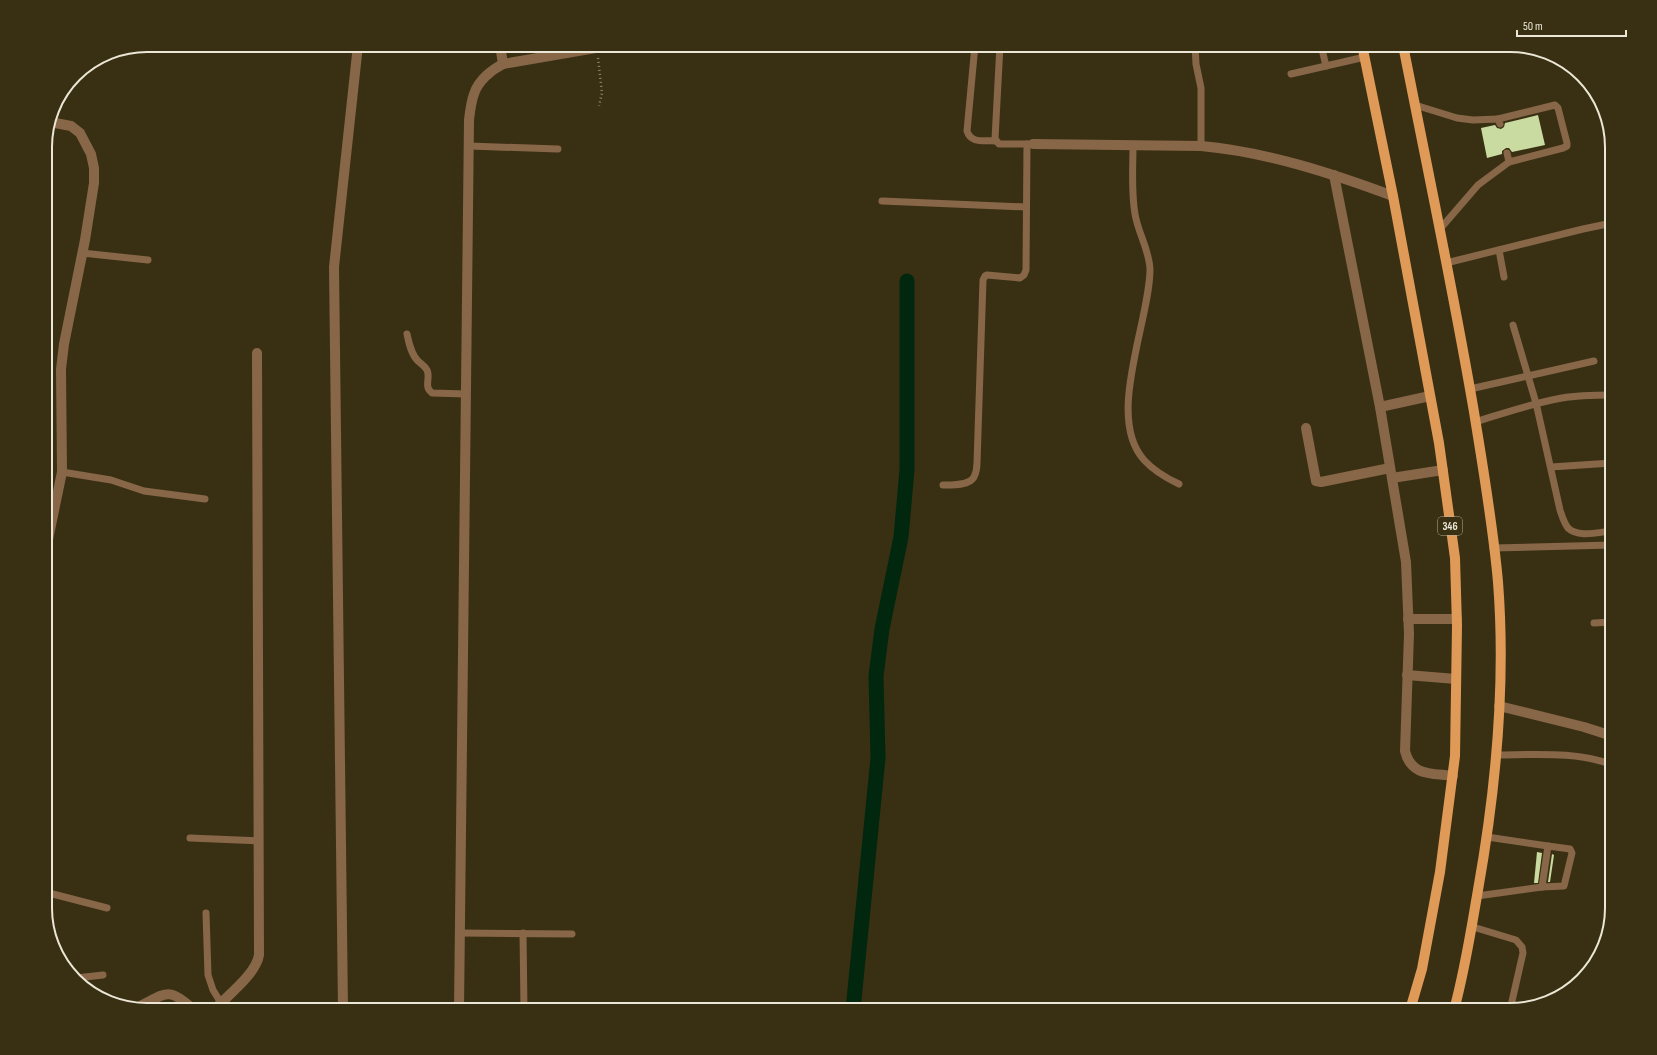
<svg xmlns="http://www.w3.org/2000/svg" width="1657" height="1055" viewBox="0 0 1657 1055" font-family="'Sofia Sans Condensed',sans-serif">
  <rect width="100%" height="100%" fill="#393013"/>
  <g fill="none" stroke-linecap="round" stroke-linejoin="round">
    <polyline stroke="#02270f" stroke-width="15" points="853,1010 878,758 876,676 882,629 901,537 907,470 907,281"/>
  </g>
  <g fill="#cadba2">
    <polygon points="1538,115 1545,145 1512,152 1509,148 1506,148 1502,151 1502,154 1487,158 1481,128 1495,125 1497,128 1501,129 1504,127 1505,123"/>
    <polygon points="1537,852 1542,853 1538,883 1534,883"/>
    <polygon points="1552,854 1554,855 1550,882 1548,882"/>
  </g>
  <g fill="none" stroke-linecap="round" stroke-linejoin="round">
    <polyline stroke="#8e8770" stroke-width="2.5" stroke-dasharray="1 3" stroke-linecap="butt" points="598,58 602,93 599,106"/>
    <g stroke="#886648" stroke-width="7">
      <path d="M975 45 967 131C971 144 984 140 996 141"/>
      <polyline points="1000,45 995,139 999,144 1030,144"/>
      <polyline points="1195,45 1196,64 1201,88 1201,146"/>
      <polyline points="1321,45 1326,66"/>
      <polyline points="1291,74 1365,57"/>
      <polyline points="1415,105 1457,118 1473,120 1498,119 1500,124"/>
      <polyline points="1498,119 1555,105 1558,108 1567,143 1567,146 1563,148 1509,162"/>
      <path d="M1133 145C1133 168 1131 191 1135 214 1138 233 1149 249 1150 269 1150 321 1105 417 1144 460 1154 471 1166 478 1179 484"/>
      <polyline points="469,146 558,149"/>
      <polyline points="882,201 1026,207"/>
      <polyline points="1440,229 1478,185 1509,162 1507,153"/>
      <polyline points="1499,250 1504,277"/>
      <polyline points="82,253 148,260"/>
      <polyline points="1446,263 1583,229 1612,223"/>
      <path d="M1513 325 1536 403 1560 510C1562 516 1564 523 1568 528 1578 538 1599 532 1612 531"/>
      <path d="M407 334C409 343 411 354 418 361 421 364 425 366 427 370 431 379 423 386 432 393L466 394"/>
      <polyline points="1470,389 1594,361"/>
      <path d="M1475 422C1504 413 1533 403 1562 398 1579 395 1595 395 1612 395"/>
      <polyline points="1551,467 1612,463"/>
      <polyline points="62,472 111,480 144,491 205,499"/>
      <path d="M943 485C952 485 969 486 974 477 976 473 977 467 977 463L983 280 985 276 987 275 1020 278 1024 275 1026 270 1027 144"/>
      <polyline points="1493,548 1612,545"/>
      <polyline points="1594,623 1612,622"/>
      <path d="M1496 755C1532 755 1579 751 1612 765"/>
      <polyline points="190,838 259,841"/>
      <polyline points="1542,887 1564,886 1572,853 1570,849 1548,846"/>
      <polyline points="45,892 107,908"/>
      <polyline points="1477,896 1542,887 1548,846 1487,837"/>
      <polyline points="206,913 208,975 213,990 221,1003"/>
      <polyline points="1473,927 1516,940 1522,947 1523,953 1510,1010"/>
      <polyline points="460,933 572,934"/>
      <polyline points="523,933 524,1010"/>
      <polyline points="76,978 103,975"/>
    </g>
    <g stroke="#886648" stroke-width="10">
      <polyline points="500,45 503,64"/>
      <path d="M1033 144 1201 146C1267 152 1331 173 1393 196"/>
      <path d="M1334 175 1380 407 1406 562 1409 634 1405 751C1411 776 1431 773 1453 776"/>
      <polyline points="1380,407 1430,396"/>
      <polyline points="1306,428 1316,481 1321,482 1390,468"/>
      <polyline points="1392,478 1443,470"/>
      <polyline points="45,554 62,472 61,369 64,344 85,240 94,183 94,168 91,154 80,133 71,126 50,122"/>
      <polyline points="1408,619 1457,619"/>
      <polyline points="1407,675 1456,679"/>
      <polyline points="1499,706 1584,727 1612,736"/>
      <path d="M138 1007C167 993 168 986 194 1010"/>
      <path d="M214 1010C228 995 256 974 259 955L257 353"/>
      <polyline points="343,1010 334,267 358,45"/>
      <path d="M459 1010 469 120C470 111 471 102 474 94 478 81 491 70 503 64L613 45"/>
    </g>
    <g stroke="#df9a58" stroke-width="10">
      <polyline points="1362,45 1393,196 1439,443 1455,558 1457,626 1455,756 1440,872 1422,969 1410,1010"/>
      <path d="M1403 45C1427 167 1453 289 1474 412 1483 468 1493 525 1498 582 1506 684 1496 789 1478 890 1471 930 1465 970 1454 1010"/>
    </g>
  </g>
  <g text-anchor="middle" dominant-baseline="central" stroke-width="4" stroke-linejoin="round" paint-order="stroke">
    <rect fill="#393013" stroke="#b6af9b" stroke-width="1" x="1438" y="517" width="24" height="18" rx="3"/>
    <g font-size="11" font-weight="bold" fill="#ebe6d5">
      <text x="1450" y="526">346</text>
    </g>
  </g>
  <path d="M0 0H1657V1055H0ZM147 52H1510A95 95 0 0 1 1605 147V908A95 95 0 0 1 1510 1003H147A95 95 0 0 1 52 908V147A95 95 0 0 1 147 52Z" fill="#393013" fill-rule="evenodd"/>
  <path fill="none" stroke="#ebe6d5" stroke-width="2" d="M147 52H1510A95 95 0 0 1 1605 147V908A95 95 0 0 1 1510 1003H147A95 95 0 0 1 52 908V147A95 95 0 0 1 147 52Z"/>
  <path d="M1517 30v6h109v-6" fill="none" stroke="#ebe6d5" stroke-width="2"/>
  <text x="1523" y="30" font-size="12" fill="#ebe6d5" stroke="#393013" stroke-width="3" paint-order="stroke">50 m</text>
</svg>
